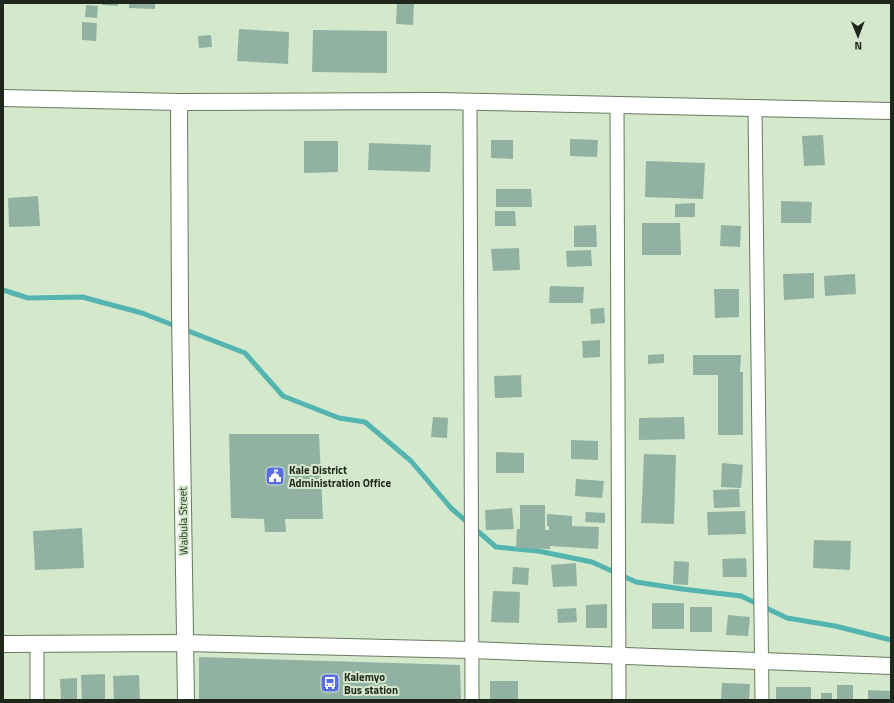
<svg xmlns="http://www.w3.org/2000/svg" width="894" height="703" viewBox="0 0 894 703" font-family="'Titillium Web',sans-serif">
  <rect width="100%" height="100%" fill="#d4e8cc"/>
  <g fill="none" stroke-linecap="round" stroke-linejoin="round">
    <polyline stroke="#54b5b0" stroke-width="5" points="3,290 28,298 82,297 142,313 245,353 283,396 339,418 365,422 411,461 451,508 496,547 538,551 592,562 636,582 682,589 741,596 787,618 835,626 891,640"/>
  </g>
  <g fill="#91b2a2">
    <polygon points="103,3 118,3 118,6 102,5"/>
    <polygon points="129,3 155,3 155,9 129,8"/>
    <polygon points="397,3 414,3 413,25 396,24"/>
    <polygon points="86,5 98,6 97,18 85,17"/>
    <polygon points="82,22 97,23 96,41 82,40"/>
    <polygon points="239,29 289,32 288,64 237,61"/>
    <polygon points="313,30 387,31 387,73 312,72"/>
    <polygon points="211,35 212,47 199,48 198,36"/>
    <polygon points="823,135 825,165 804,166 802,136"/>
    <polygon points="570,139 598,140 597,157 570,156"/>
    <polygon points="491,140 513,140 513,159 491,158"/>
    <polygon points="304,141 338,141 338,172 304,173"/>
    <polygon points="369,143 431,145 430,172 368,170"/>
    <polygon points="646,161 705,163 703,199 645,197"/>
    <polygon points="496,189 531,189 532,207 496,207"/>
    <polygon points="38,196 40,226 9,227 8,198"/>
    <polygon points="781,201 812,202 811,223 781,223"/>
    <polygon points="695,203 695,217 675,217 675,204"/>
    <polygon points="495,211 515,211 516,226 495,226"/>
    <polygon points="642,223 680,223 681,255 642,255"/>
    <polygon points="596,225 597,247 574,247 574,226"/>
    <polygon points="721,225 741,226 740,247 720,246"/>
    <polygon points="519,248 520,270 493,271 491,249"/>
    <polygon points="591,250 592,266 567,267 566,251"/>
    <polygon points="814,273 814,298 784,300 783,274"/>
    <polygon points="855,274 856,294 825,296 824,276"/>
    <polygon points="550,286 584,287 583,303 549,303"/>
    <polygon points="714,289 739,289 739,317 715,318"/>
    <polygon points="604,308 605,323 591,324 590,309"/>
    <polygon points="600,340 600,357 583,358 582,341"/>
    <polygon points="664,354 664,363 648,364 648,355"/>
    <polygon points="693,355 741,355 740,372 743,372 743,435 718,435 718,375 693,375"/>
    <polygon points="521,375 522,397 495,398 494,376"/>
    <polygon points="433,417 448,418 447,438 431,437"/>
    <polygon points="684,417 685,439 639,440 639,418"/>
    <polygon points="229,434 319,434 323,519 285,519 286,532 265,532 264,519 231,518"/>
    <polygon points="571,440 598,441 598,460 571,459"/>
    <polygon points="496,452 524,453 524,473 496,473"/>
    <polygon points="644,454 676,455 674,524 641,523"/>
    <polygon points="722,463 743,465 741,488 721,487"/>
    <polygon points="576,479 604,481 602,498 575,496"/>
    <polygon points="739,489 740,507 714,508 713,490"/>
    <polygon points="520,505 545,505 545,530 549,530 549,526 547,526 547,514 572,516 572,526 599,527 598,549 550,546 550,549 516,548 517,529 520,529"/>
    <polygon points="512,508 514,529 486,530 485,510"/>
    <polygon points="745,511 746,534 708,535 707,512"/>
    <polygon points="586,512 605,513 605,523 585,522"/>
    <polygon points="82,528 84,568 35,570 33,531"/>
    <polygon points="814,540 851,541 850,570 813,568"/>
    <polygon points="746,558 747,577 723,577 722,559"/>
    <polygon points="674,561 689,562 688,585 673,584"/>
    <polygon points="576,563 577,586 553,587 551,565"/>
    <polygon points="513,567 529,568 528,585 512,584"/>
    <polygon points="493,591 520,592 519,623 491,622"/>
    <rect x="652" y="603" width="32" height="26"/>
    <polygon points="607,604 607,628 586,628 586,605"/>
    <rect x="690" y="607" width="22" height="25"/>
    <polygon points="576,608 577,622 558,623 557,609"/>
    <polygon points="728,615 750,617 748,636 726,635"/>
    <polygon points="199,657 460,665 461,700 199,700"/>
    <polygon points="105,674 105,700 82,700 81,675"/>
    <polygon points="139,675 140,700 114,700 113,676"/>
    <polygon points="77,678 77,700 61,700 60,679"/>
    <rect x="490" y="681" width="28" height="19"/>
    <polygon points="722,683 750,684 749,700 721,700"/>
    <rect x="837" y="685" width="16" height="15"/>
    <rect x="776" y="687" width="35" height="13"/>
    <polygon points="868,690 891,691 891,700 868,700"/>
    <rect x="821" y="693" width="11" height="7"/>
  </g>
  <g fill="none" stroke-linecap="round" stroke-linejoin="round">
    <g stroke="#687a61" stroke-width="15">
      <g id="minor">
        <polyline points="470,102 472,700"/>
        <polyline points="617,105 619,700"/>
        <polyline points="755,108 762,700"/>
        <polyline points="37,644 37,700"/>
      </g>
    </g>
    <g stroke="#687a61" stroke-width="18">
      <g id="tertiary">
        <polyline points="3,98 179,102"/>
        <polyline points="3,644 185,643 471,650 891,666"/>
        <polyline points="186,700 180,314 179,102 437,101 891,111"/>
      </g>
    </g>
    <use href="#minor" stroke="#fff" stroke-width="13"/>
    <use href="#tertiary" stroke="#fff" stroke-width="16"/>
  </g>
  <defs>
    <g id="civic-square" transform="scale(1)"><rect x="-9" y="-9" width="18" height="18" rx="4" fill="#576de3" stroke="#d4e8cc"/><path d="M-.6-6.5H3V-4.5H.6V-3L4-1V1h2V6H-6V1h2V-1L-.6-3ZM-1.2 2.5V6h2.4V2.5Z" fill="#fff"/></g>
    <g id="bus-square" transform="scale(1)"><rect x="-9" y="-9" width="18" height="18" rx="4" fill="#576de3" stroke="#d4e8cc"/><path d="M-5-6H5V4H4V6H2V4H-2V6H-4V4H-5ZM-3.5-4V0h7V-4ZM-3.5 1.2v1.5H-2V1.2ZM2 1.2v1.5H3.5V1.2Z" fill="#fff"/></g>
  </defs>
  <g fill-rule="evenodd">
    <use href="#civic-square" x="275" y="476"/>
    <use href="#bus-square" x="330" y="683"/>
  </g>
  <g text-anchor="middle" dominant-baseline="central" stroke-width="4" stroke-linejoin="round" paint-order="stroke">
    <g font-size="11" font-weight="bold" fill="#1f271c" stroke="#d4e8cc" text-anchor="start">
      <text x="289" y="470">Kale District<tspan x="289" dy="13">Administration Office</tspan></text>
      <text x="344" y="677">Kalemyo<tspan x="344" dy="13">Bus station</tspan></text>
    </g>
    <g font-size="11" fill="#1f271c" stroke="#d4e8cc">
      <text transform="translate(183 521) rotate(-91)">Waibula Street</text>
    </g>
  </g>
  <rect width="894" height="703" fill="none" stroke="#1f271c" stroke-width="8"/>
  <g transform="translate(858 36) rotate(179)" stroke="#d4e8cc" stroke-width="3" paint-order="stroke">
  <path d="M0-3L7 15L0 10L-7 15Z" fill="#1f271c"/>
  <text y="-6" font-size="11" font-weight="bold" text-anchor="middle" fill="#1f271c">N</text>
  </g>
</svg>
